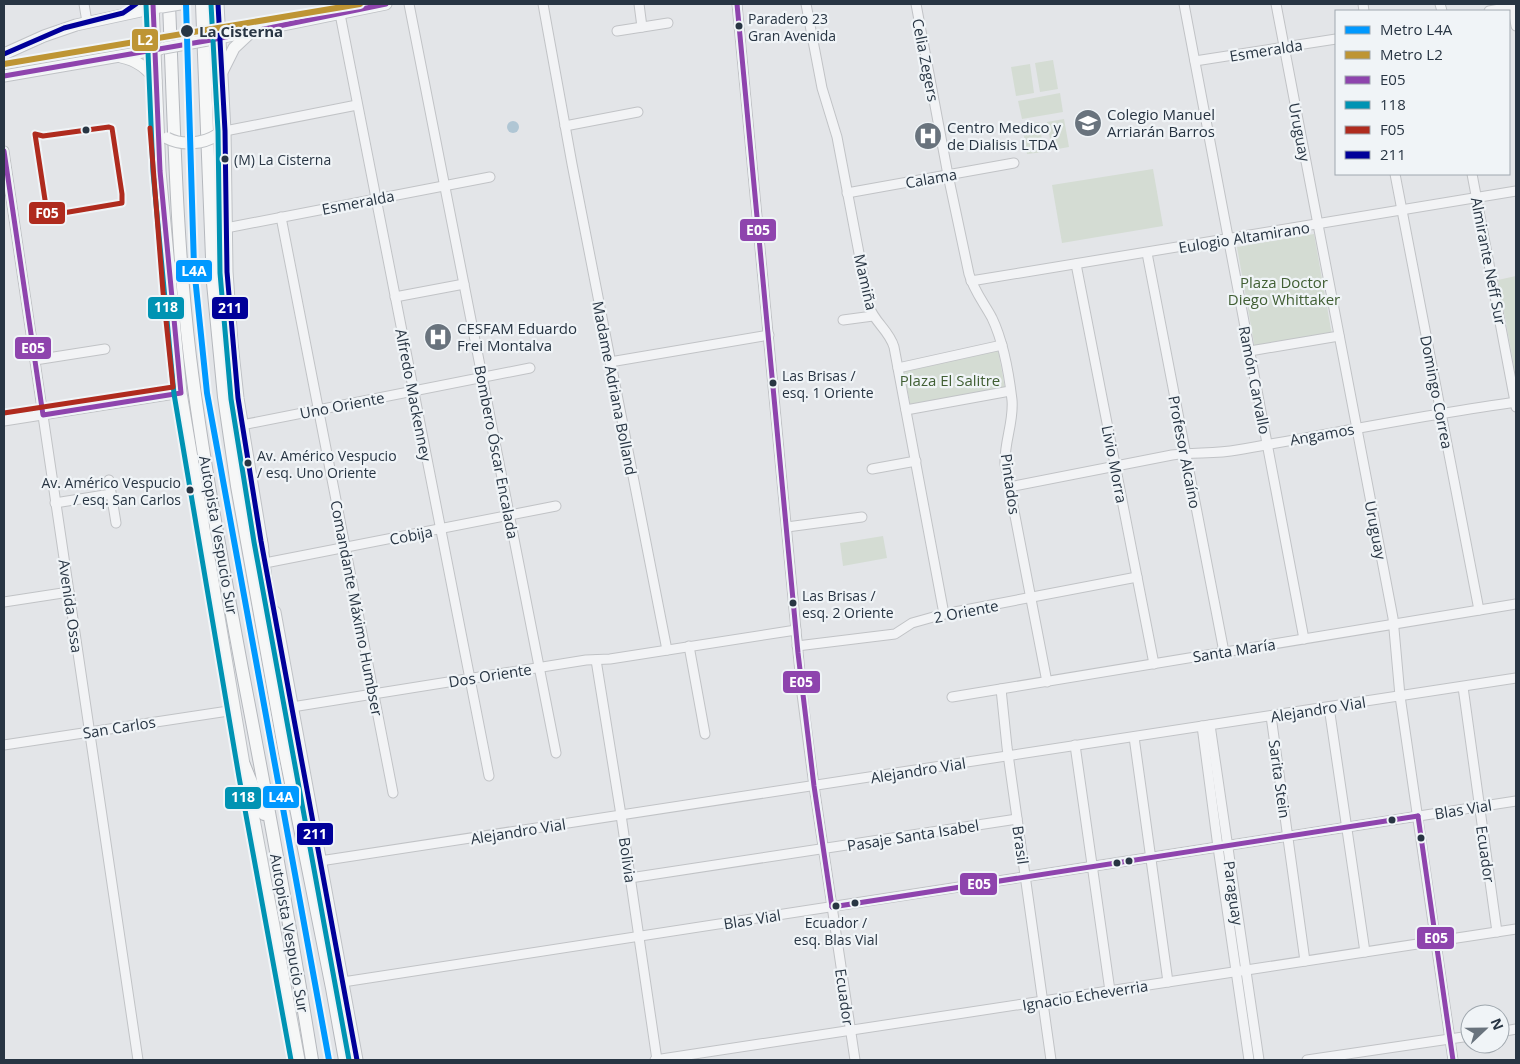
<svg xmlns="http://www.w3.org/2000/svg" width="1520" height="1064" viewBox="0 0 1520 1064" font-family="'Open Sans',sans-serif">
  <rect width="100%" height="100%" fill="#e3e5e8"/>
  <g fill="#d4dcd3">
    <polygon points="1053,60 1058,89 1040,92 1035,63"/>
    <polygon points="1030,64 1034,93 1016,96 1011,67"/>
    <polygon points="1060,93 1063,112 1022,119 1018,101"/>
    <polygon points="1064,119 1069,147 1052,150 1047,122"/>
    <polygon points="1039,122 1044,152 1027,154 1022,125"/>
    <polygon points="1153,169 1163,226 1062,243 1052,185"/>
    <polygon points="1314,234 1332,335 1255,349 1237,247"/>
    <polygon points="1516,276 1516,377 1498,280"/>
    <polygon points="998,350 1005,388 911,407 903,370"/>
    <polygon points="883,536 887,558 843,566 840,543"/>
  </g>
  <circle fill="#b0c6d4" cx="513" cy="127" r="6"/>
  <g fill="none" stroke-linecap="round" stroke-linejoin="round">
    <g stroke="#c1c3c6" stroke-width="11">
      <g id="minor">
        <polyline points="84,4 87,22"/>
        <polyline points="409,4 556,753"/>
        <polyline points="543,4 572,164 667,650"/>
        <polyline points="639,4 642,27"/>
        <polyline points="737,4 802,694 814,786 855,1060"/>
        <path d="M806 4 822 88 837 137 869 306C874 322 889 330 894 347L944 614"/>
        <path d="M916 4 948 175 969 274C974 291 984 303 992 318 1003 341 1009 374 1012 400 1014 422 1004 442 1005 464L1047 682"/>
        <polyline points="1184,4 1304,639"/>
        <polyline points="1276,4 1393,618 1400,696 1453,1060"/>
        <polyline points="1363,4 1364,11"/>
        <polyline points="1440,4 1442,11"/>
        <polyline points="1512,4 1516,26"/>
        <polyline points="1489,11 1516,6"/>
        <polyline points="340,14 489,776"/>
        <polyline points="617,31 668,23"/>
        <polyline points="1195,61 1336,39"/>
        <polyline points="565,126 638,112"/>
        <polyline points="225,131 357,105"/>
        <polyline points="4,151 138,1060"/>
        <polyline points="1395,174 1479,610"/>
        <polyline points="1472,174 1516,407"/>
        <polyline points="847,193 1014,163"/>
        <polyline points="281,217 393,793"/>
        <polyline points="226,228 490,177"/>
        <polyline points="1147,253 1224,652"/>
        <polyline points="1076,264 1154,664"/>
        <polyline points="971,281 1516,191"/>
        <polyline points="395,297 464,284"/>
        <polyline points="843,320 873,316"/>
        <polyline points="1250,351 1339,336"/>
        <polyline points="35,360 105,349"/>
        <polyline points="610,362 769,335"/>
        <polyline points="898,368 1002,345"/>
        <polyline points="906,410 1010,391"/>
        <polyline points="4,421 181,393"/>
        <polyline points="242,425 530,368"/>
        <polyline points="872,469 916,461"/>
        <polyline points="109,480 116,523"/>
        <path d="M1009 487 1172 455C1194 452 1216 454 1237 450 1330 434 1423 415 1516 402"/>
        <polyline points="55,503 111,494"/>
        <polyline points="787,527 862,517"/>
        <polyline points="265,563 556,506"/>
        <polyline points="4,602 69,592"/>
        <polyline points="689,646 705,734"/>
        <polyline points="797,646 895,634 912,623 944,614 1137,577"/>
        <polyline points="596,660 621,815 657,1060"/>
        <polyline points="1463,687 1497,932"/>
        <polyline points="1001,689 1007,747 1051,1060"/>
        <polyline points="952,697 1516,604"/>
        <polyline points="292,707 586,660 610,659 796,630"/>
        <polyline points="1329,707 1365,952"/>
        <polyline points="1271,716 1305,961"/>
        <polyline points="1210,725 1259,1060"/>
        <polyline points="1202,726 1218,847 1249,1060"/>
        <polyline points="1134,737 1168,982"/>
        <polyline points="4,745 235,710"/>
        <polyline points="1075,745 1110,991"/>
        <polyline points="320,861 1516,678"/>
        <polyline points="630,878 1017,819"/>
        <polyline points="343,982 1516,801"/>
        <polyline points="1500,1032 1516,1029"/>
        <polyline points="655,1060 1516,929"/>
        <polyline points="1307,1060 1470,1036"/>
      </g>
    </g>
    <g stroke="#bfc2c6" stroke-width="13">
      <g id="major">
        <polyline points="153,4 160,171 181,393 246,776 299,1060"/>
        <polyline points="218,4 225,131 227,272 232,343 238,398 263,550"/>
        <polyline points="214,39 386,4"/>
        <polyline points="4,54 44,36 76,25 159,7"/>
        <path d="M121 57C136 60 147 67 156 81"/>
        <polyline points="222,72 234,48 250,33"/>
        <polyline points="4,76 160,49"/>
        <polyline points="275,612 357,1060"/>
      </g>
    </g>
    <g stroke="#b5b8bd" stroke-width="14">
      <g id="highway">
        <path d="M169 4C174 122 176 240 190 357 203 462 223 566 242 669 267 799 291 930 312 1060"/>
        <polyline points="202,4 213,283 224,397 237,486 285,753 332,988 345,1060"/>
        <polyline points="261,541 272,636"/>
        <polyline points="244,765 264,814"/>
      </g>
    </g>
    <use href="#minor" stroke="#f2f3f5" stroke-width="9"/>
    <use href="#major" stroke="#f6f7f7" stroke-width="11"/>
    <use href="#highway" stroke="#f6f7f7" stroke-width="12"/>
    <g stroke="#bfc2c6" stroke-width="13" stroke-linecap="butt">
      <g id="major-bridge">
        <polyline points="162,7 180,4"/>
        <polyline points="164,48 213,39"/>
        <path d="M167 138C182 146 203 144 217 135"/>
      </g>
    </g>
    <use href="#major-bridge" stroke="#f6f7f7" stroke-width="11"/>
    <g stroke="#f0f4f7" stroke-width="9">
      <g id="bus-1">
        <polyline points="737,4 798,653 814,786 832,907"/>
        <polyline points="4,76 211,40 386,4"/>
        <polyline points="4,151 43,415 181,393 160,171 153,4"/>
        <polyline points="1418,816 1453,1060"/>
        <polyline points="832,907 1418,816"/>
      </g>
    </g>
    <g stroke="#f0f4f7" stroke-width="9">
      <g id="bus-2">
        <polyline points="146,4 153,172 174,394 239,777 291,1060"/>
        <polyline points="211,4 218,131 220,273 231,399 254,542 349,1060"/>
      </g>
    </g>
    <g stroke="#f0f4f7" stroke-width="9">
      <g id="bus-3">
        <polygon points="109,127 112,128 122,194 122,203 57,214 50,214 47,213 35,134 43,136"/>
        <polyline points="4,413 173,387 163,292 150,128"/>
      </g>
    </g>
    <g stroke="#f0f4f7" stroke-width="9">
      <g id="bus-4">
        <polyline points="218,4 225,131 227,272 238,398 261,541 357,1060"/>
        <polyline points="4,54 64,28 123,13 136,4"/>
      </g>
    </g>
    <use href="#bus-1" stroke="#8e44ad" stroke-width="5"/>
    <use href="#bus-2" stroke="#0093b3" stroke-width="5"/>
    <use href="#bus-3" stroke="#af2b1e" stroke-width="5"/>
    <use href="#bus-4" stroke="#009" stroke-width="5"/>
    <g stroke="#f0f4f7" stroke-width="10">
      <polyline id="metro-1" points="186,4 194,267 207,393 329,1060"/>
    </g>
    <g stroke="#f0f4f7" stroke-width="10">
      <polyline id="metro-2" points="4,64 360,4"/>
    </g>
    <use href="#metro-1" stroke="#09f" stroke-width="6"/>
    <use href="#metro-2" stroke="#be9534" stroke-width="6"/>
  </g>
  <defs>
    <g id="school-disc" transform="scale(1.4375)"><circle r="9.5" fill="#69737d" stroke="#f0f4f7"/><path d="M0-5L7-2L0 1L-7-2ZM-4 1L0 2.5L4 1V4Q0 6-4 4Z" fill="#fff"/></g>
    <g id="hospital-disc" transform="scale(1.4375)"><circle r="9.5" fill="#69737d" stroke="#f0f4f7"/><path d="M-5-5h3v3.5h4V-5h3V5h-3V1.5h-4V5h-3Z" fill="#fff"/></g>
  </defs>
  <g fill-rule="evenodd">
    <use href="#school-disc" x="1088" y="123"/>
    <use href="#hospital-disc" x="928" y="136"/>
    <use href="#hospital-disc" x="438" y="337"/>
  </g>
  <g fill="#283543" stroke="#f0f4f7" stroke-width="2">
    <circle cx="739" cy="26" r="4.5"/>
    <circle cx="187" cy="31" r="7"/>
    <circle cx="86" cy="130" r="4.5"/>
    <circle cx="225" cy="159" r="4.5"/>
    <circle cx="773" cy="383" r="4.5"/>
    <circle cx="248" cy="463" r="4.5"/>
    <circle cx="190" cy="490" r="4.5"/>
    <circle cx="793" cy="603" r="4.5"/>
    <circle cx="1392" cy="820" r="4.5"/>
    <circle cx="1421" cy="838" r="4.5"/>
    <circle cx="1129" cy="861" r="4.5"/>
    <circle cx="1117" cy="863" r="4.5"/>
    <circle cx="855" cy="903" r="4.5"/>
    <circle cx="836" cy="906" r="4.5"/>
  </g>
  <g text-anchor="middle" dominant-baseline="central" stroke-width="4.5" stroke-linejoin="round" paint-order="stroke">
    <g font-size="14" fill="#283543" stroke="#f0f4f7" text-anchor="start">
      <text x="748" y="18">Paradero 23<tspan x="748" dy="17">Gran Avenida</tspan></text>
      <text x="234" y="159">(M) La Cisterna</text>
      <text x="782" y="375">Las Brisas /<tspan x="782" dy="17">esq. 1 Oriente</tspan></text>
      <text x="257" y="455">Av. Américo Vespucio<tspan x="257" dy="17">/ esq. Uno Oriente</tspan></text>
      <text x="181" y="482" text-anchor="end">Av. Américo Vespucio<tspan x="181" dy="17">/ esq. San Carlos</tspan></text>
      <text x="802" y="595">Las Brisas /<tspan x="802" dy="17">esq. 2 Oriente</tspan></text>
      <text x="836" y="922" text-anchor="middle">Ecuador /<tspan x="836" dy="17">esq. Blas Vial</tspan></text>
    </g>
    <g font-size="15" font-weight="bold" fill="#283543" stroke="#f0f4f7" text-anchor="start">
      <text x="199" y="31">La Cisterna</text>
    </g>
    <g font-size="15" fill="#283543" stroke="#f0f4f7">
      <text transform="translate(1266 50) rotate(-9)">Esmeralda</text>
      <text transform="translate(926 60) rotate(79)">Celia Zegers</text>
      <text transform="translate(1300 132) rotate(79)">Uruguay</text>
      <text transform="translate(931 178) rotate(-10)">Calama</text>
      <text transform="translate(358 202) rotate(-11)">Esmeralda</text>
      <text transform="translate(1244 237) rotate(-9)">Eulogio Altamirano</text>
      <text transform="translate(1489 261) rotate(79)">Almirante Neff Sur</text>
      <text transform="translate(866 282) rotate(77)">Mamiña</text>
      <text transform="translate(1255 380) rotate(79)">Ramón Carvallo</text>
      <text transform="translate(615 388) rotate(79)">Madame Adriana Bolland</text>
      <text transform="translate(1437 392) rotate(79)">Domingo Correa</text>
      <text transform="translate(414 395) rotate(79)">Alfredo Mackenney</text>
      <text transform="translate(342 405) rotate(-11)">Uno Oriente</text>
      <text transform="translate(1322 434) rotate(-10)">Angamos</text>
      <text transform="translate(497 452) rotate(79)">Bombero Óscar Encalada</text>
      <text transform="translate(1185 452) rotate(79)">Profesor Alcaíno</text>
      <text transform="translate(1115 464) rotate(79)">Livio Morra</text>
      <text transform="translate(1011 484) rotate(82)">Pintados</text>
      <text transform="translate(1376 530) rotate(79)">Uruguay</text>
      <text transform="translate(219 535) rotate(80)">Autopista Vespucio Sur</text>
      <text transform="translate(411 535) rotate(-11)">Cobija</text>
      <text transform="translate(71 606) rotate(82)">Avenida Ossa</text>
      <text transform="translate(357 608) rotate(79)">Comandante Máximo Humbser</text>
      <text transform="translate(966 611) rotate(-11)">2 Oriente</text>
      <text transform="translate(1234 650) rotate(-9)">Santa María</text>
      <text transform="translate(490 675) rotate(-9)">Dos Oriente</text>
      <text transform="translate(1318 709) rotate(-9)">Alejandro Vial</text>
      <text transform="translate(119 727) rotate(-9)">San Carlos</text>
      <text transform="translate(918 770) rotate(-9)">Alejandro Vial</text>
      <text transform="translate(1280 779) rotate(82)">Sarita Stein</text>
      <text transform="translate(1463 809) rotate(-9)">Blas Vial</text>
      <text transform="translate(518 831) rotate(-9)">Alejandro Vial</text>
      <text transform="translate(913 835) rotate(-9)">Pasaje Santa Isabel</text>
      <text transform="translate(1021 845) rotate(82)">Brasil</text>
      <text transform="translate(1486 854) rotate(82)">Ecuador</text>
      <text transform="translate(628 860) rotate(82)">Bolivia</text>
      <text transform="translate(1234 893) rotate(82)">Paraguay</text>
      <text transform="translate(752 919) rotate(-9)">Blas Vial</text>
      <text transform="translate(290 933) rotate(80)">Autopista Vespucio Sur</text>
      <text transform="translate(1085 995) rotate(-9)">Ignacio Echeverria</text>
      <text transform="translate(845 997) rotate(82)">Ecuador</text>
    </g>
    <g font-size="15" fill="#283543" stroke="#f0f4f7" text-anchor="start">
      <text x="1107" y="114">Colegio Manuel<tspan x="1107" dy="17">Arriarán Barros</tspan></text>
      <text x="947" y="127">Centro Medico y<tspan x="947" dy="17">de Dialisis LTDA</tspan></text>
      <text x="457" y="328">CESFAM Eduardo<tspan x="457" dy="17">Frei Montalva</tspan></text>
    </g>
    <g font-size="15" fill="#415f34" stroke="#f0f4f7">
      <text x="1284" y="282">Plaza Doctor<tspan x="1284" dy="17">Diego Whittaker</tspan></text>
      <text x="950" y="380">Plaza El Salitre</text>
    </g>
  </g>
  <g stroke="#f0f4f7" stroke-width="2">
    <rect x="131" y="28" width="28" height="24" rx="5" fill="#be9534"/>
    <rect x="28" y="201" width="38" height="24" rx="5" fill="#af2b1e"/>
    <rect x="739" y="218" width="38" height="24" rx="5" fill="#8e44ad"/>
    <rect x="175" y="259" width="38" height="24" rx="5" fill="#09f"/>
    <rect x="147" y="296" width="38" height="24" rx="5" fill="#0093b3"/>
    <rect x="211" y="296" width="38" height="24" rx="5" fill="#009"/>
    <rect x="14" y="336" width="38" height="24" rx="5" fill="#8e44ad"/>
    <rect x="782" y="670" width="39" height="24" rx="5" fill="#8e44ad"/>
    <rect x="262" y="785" width="38" height="24" rx="5" fill="#09f"/>
    <rect x="224" y="786" width="38" height="24" rx="5" fill="#0093b3"/>
    <rect x="296" y="822" width="38" height="24" rx="5" fill="#009"/>
    <rect x="959" y="872" width="39" height="24" rx="5" fill="#8e44ad"/>
    <rect x="1416" y="926" width="39" height="24" rx="5" fill="#8e44ad"/>
  </g>
  <g font-size="14" text-anchor="middle" font-weight="bold" fill="#fff">
    <text x="145" y="45">L2</text>
    <text x="47" y="218">F05</text>
    <text x="758" y="235">E05</text>
    <text x="194" y="276">L4A</text>
    <text x="166" y="312">118</text>
    <text x="230" y="313">211</text>
    <text x="33" y="353">E05</text>
    <text x="801" y="687">E05</text>
    <text x="281" y="802">L4A</text>
    <text x="243" y="802">118</text>
    <text x="315" y="839">211</text>
    <text x="979" y="889">E05</text>
    <text x="1436" y="943">E05</text>
  </g>
  <rect width="1520" height="1064" fill="none" stroke="#283543" stroke-width="10"/>
  <rect x="1335" y="10" width="175" height="165" fill="#f0f4f7" stroke="#a0a8af"/>
  <rect x="1345" y="26" width="25" height="8" fill="#0099ff" stroke="#a0a8af"/>
  <text x="1380" y="35" font-size="15" fill="#283543">Metro L4A</text>
  <rect x="1345" y="51" width="25" height="8" fill="#be9534" stroke="#a0a8af"/>
  <text x="1380" y="60" font-size="15" fill="#283543">Metro L2</text>
  <rect x="1345" y="76" width="25" height="8" fill="#8e44ad" stroke="#a0a8af"/>
  <text x="1380" y="85" font-size="15" fill="#283543">E05</text>
  <rect x="1345" y="101" width="25" height="8" fill="#0093b3" stroke="#a0a8af"/>
  <text x="1380" y="110" font-size="15" fill="#283543">118</text>
  <rect x="1345" y="126" width="25" height="8" fill="#af2b1e" stroke="#a0a8af"/>
  <text x="1380" y="135" font-size="15" fill="#283543">F05</text>
  <rect x="1345" y="151" width="25" height="8" fill="#000099" stroke="#a0a8af"/>
  <text x="1380" y="160" font-size="15" fill="#283543">211</text>
  <g transform="translate(1485 1029) rotate(68)"><circle r="24" fill="#f0f4f7" stroke="#a0a8af"/>
  <path d="M0-4L9 19L0 12L-9 19Z" fill="#69737d"/>
  <text y="-8" font-size="14" font-weight="bold" text-anchor="middle" fill="#283543">N</text>
  </g>
</svg>
